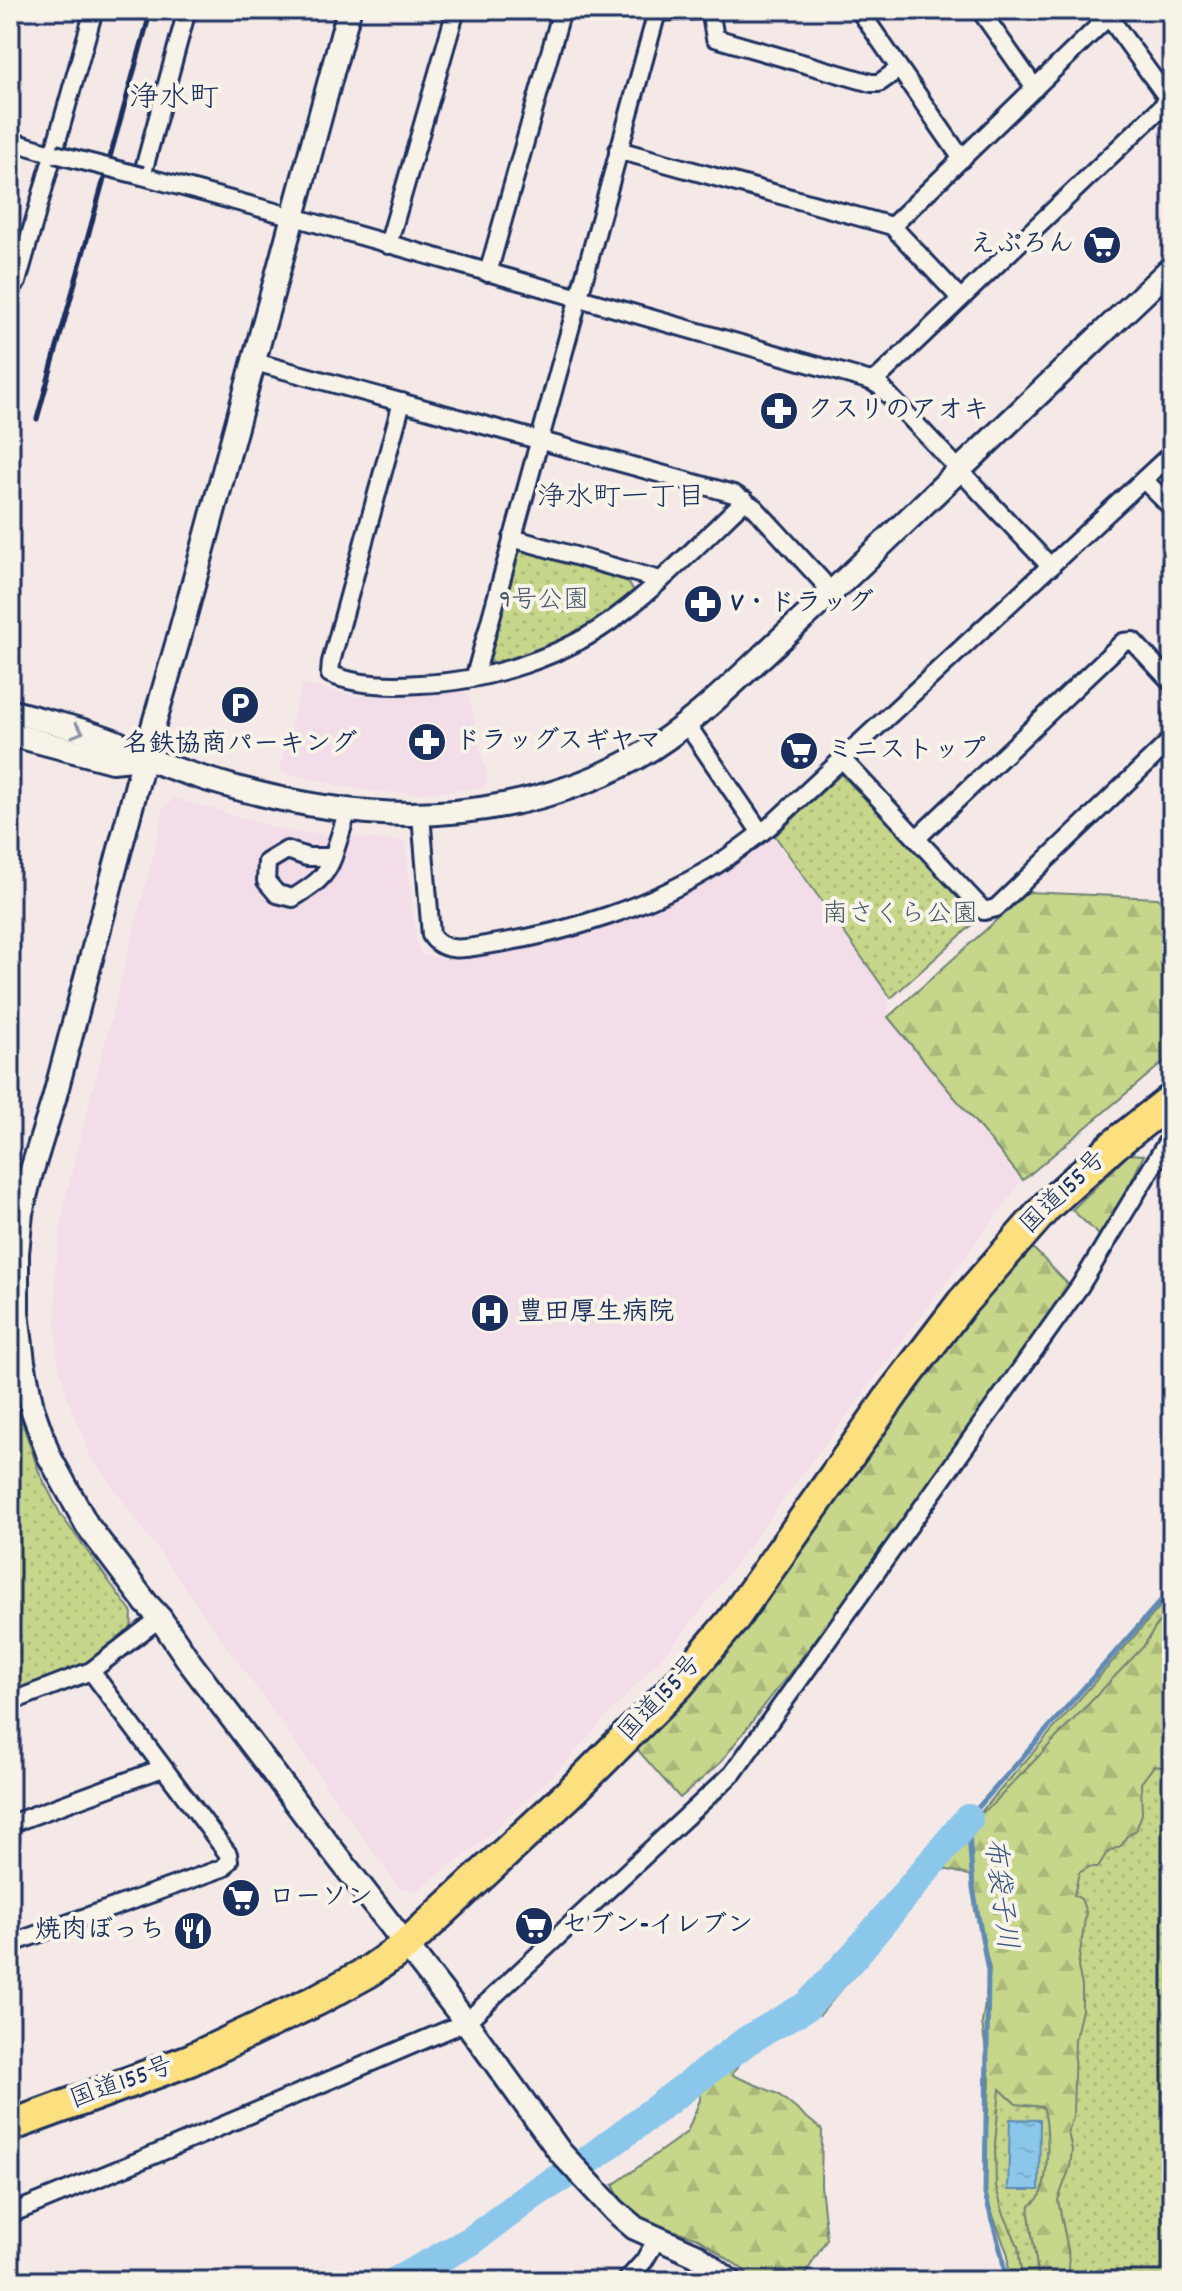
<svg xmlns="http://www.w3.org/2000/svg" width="1182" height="2291" viewBox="0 0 1182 2291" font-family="Dekko,'Klee One',sans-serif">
  <defs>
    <pattern id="green-dots" width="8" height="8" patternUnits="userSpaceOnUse" patternTransform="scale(2)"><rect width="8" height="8" fill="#c6d68a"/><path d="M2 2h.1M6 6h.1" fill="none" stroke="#aab87a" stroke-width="1.8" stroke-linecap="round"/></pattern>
    <pattern id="forest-firs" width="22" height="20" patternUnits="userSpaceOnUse" patternTransform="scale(2)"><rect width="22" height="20" fill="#c6d68a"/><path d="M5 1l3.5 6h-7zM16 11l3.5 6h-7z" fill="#aab87a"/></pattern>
    <pattern id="water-ripples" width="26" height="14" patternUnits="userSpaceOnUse" patternTransform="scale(2)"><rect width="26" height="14" fill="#8bc7eb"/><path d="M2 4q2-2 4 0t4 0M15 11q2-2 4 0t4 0" fill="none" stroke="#77abcc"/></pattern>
  </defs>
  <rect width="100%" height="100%" fill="#f5e9e8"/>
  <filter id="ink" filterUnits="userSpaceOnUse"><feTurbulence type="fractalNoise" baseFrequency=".0125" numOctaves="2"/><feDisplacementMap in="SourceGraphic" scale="16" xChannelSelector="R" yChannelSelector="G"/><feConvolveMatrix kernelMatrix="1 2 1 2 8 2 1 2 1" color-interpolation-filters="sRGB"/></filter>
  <g filter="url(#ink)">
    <g fill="#f2dde8">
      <polygon points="302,684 355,696 404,697 464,691 469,697 488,782 482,788 423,793 371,792 279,772"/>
      <polygon points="175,798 287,831 405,842 416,941 422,955 459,961 526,949 597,932 680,896 773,838 889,995 888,1017 1021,1182 683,1634 552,1776 476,1847 417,1890 400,1889 90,1455 67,1398 57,1357 55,1268 65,1198 159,831 163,808"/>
    </g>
    <g fill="url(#green-dots)" stroke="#708274" stroke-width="2">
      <polygon points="522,551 626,581 634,590 586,629 526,657 495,665 486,655 513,555"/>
      <polygon points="841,774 981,917 891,998 775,836"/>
      <polygon points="10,1350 21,1419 39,1472 61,1515 132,1613 131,1634 84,1669 10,1698"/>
      <polygon points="1172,1593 1172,2281 1010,2281 1008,2253 989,2195 993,1970 973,1821"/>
    </g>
    <g fill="url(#forest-firs)" stroke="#708274" stroke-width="2">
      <polygon points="1028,892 1158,898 1172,922 1172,1055 1023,1180 888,1017"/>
      <polygon points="1129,1154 1144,1155 1117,1211 1099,1235 1072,1210"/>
      <polygon points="1021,1249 1034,1249 1070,1286 836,1613 720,1763 680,1798 636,1748 741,1635 869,1445"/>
      <path d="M1172 1601V1756L1163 1767 1154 1766 1141 1783 1142 1814 1136 1830 1126 1837 1122 1845 1106 1854 1098 1867H1089L1079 1873 1074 1895 1081 1899 1086 1912 1078 1967 1082 1986V2010L1075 2039 1073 2116 1068 2132 1072 2150 1070 2167 1058 2200 1068 2250 1070 2281H1039L1029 2214 1030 2206C1035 2202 1040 2198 1042 2192 1048 2170 1050 2128 1043 2107L1016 2104 1000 2089 995 2144 996 2187 1003 2212 1018 2246 1022 2281H1008V2255L986 2197V2145L990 2081 982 2023 990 1969 975 1911 973 1876 940 1868 906 1891 850 1954 842 1989 820 2015 792 2009 761 2032 732 2075 778 2094 822 2130 821 2185 827 2239 804 2276 811 2281H750L745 2271 698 2238 631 2217 613 2185 687 2132 700 2100 702 2073 715 2050 799 1995 937 1846 991 1806 1143 1647Z"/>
    </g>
    <polygon fill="url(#water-ripples)" stroke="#5e8ab3" stroke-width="2" points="1010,2119 1040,2120 1039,2190 1008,2190"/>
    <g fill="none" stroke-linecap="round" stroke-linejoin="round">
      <polyline stroke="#5e8ab3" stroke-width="5" points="1006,2281 1002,2256 985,2194 988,1971 973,1888 968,1819 1172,1588"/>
      <polyline stroke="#8bc7eb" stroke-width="30" points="397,2281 471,2241 535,2193 586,2162 748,2040 807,2006 854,1956 968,1819"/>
      <g stroke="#1b2f5e" stroke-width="22">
        <g id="street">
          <polyline points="187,10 142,176 294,217 871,381 881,387 1051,567"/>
          <polyline points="633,10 657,12 699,10"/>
          <polyline points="710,10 715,38 871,83 879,83 899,69"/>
          <polyline points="859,10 962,159"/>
          <polyline points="980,10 1035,88"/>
          <polyline points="1104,10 1169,100"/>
          <polyline points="10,141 55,154"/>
          <polyline points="618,150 892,226 960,298"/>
          <polyline points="892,226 1108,17"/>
          <polyline points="388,245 456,10"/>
          <polyline points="488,273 562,10"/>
          <polyline points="10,288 17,282 94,10"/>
          <polyline points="255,362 734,494 755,508 822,581 830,595"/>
          <polyline points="871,381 880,376 1172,97"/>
          <path d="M402 402 331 662 330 674C357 686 391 686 420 684 486 682 567 656 619 615 664 581 704 539 745 500"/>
          <polyline points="1144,480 1172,508"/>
          <polyline points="512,538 660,580"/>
          <polyline points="475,676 657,12"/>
          <polyline points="686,723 761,833"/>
          <polyline points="842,759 984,911 996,908 1172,739"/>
          <path d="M421 815 431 935C444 956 471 947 492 944 568 933 651 906 716 865 735 853 752 839 770 826L1172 453"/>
          <polyline points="917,838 1123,642 1133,641 1172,683"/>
          <path d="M333 857H307L287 850 267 862 266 881 277 894 293 898C312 886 325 879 333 857L348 810"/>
          <polyline points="10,1702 91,1671 160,1618"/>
          <polyline points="10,1824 163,1768"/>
          <polyline points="10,1944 223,1868 229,1861 228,1854 91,1671"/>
          <polyline points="10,2214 156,2154 466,2022 733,1773 1080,1286 1172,1134"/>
          <polyline points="626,2281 644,2261 657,2239"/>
        </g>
      </g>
      <g stroke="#1b2f5e" stroke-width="28">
        <g id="secondary">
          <polyline points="349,10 178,641 144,758 54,1099 31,1173 21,1213 17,1253 17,1312 23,1362 32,1408 49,1456 87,1525 146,1603 160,1618 191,1664 306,1816 466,2022 560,2152 615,2211 635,2228 696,2255 730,2281"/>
          <path d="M10 711C43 721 85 729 116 742 127 747 136 754 147 759 217 785 294 806 368 812 459 820 556 802 636 758 696 724 745 671 796 625 856 571 913 514 972 458 1038 394 1105 331 1172 267"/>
          <polyline points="10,734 112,761 144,758"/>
        </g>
      </g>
      <g stroke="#1b2f5e" stroke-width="36">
        <polyline id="highway" points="10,2126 190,2060 317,2000 368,1972 405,1946 570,1793 677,1686 732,1621 894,1392 962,1303 1047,1206 1114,1145 1172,1099"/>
      </g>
      <use href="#street" stroke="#f7f3e8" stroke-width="16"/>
      <use href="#secondary" stroke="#f7f3e8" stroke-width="22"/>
      <use href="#highway" stroke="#fce080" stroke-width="30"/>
      <polyline stroke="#1b2f5e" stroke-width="5" points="37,419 151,10"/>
      <g stroke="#1b2f5e" stroke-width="22" stroke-linecap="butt">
        <polyline id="street-bridge" points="55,154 142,176"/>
      </g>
      <use href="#street-bridge" stroke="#f7f3e8" stroke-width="16"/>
    </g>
    <defs><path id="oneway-chevron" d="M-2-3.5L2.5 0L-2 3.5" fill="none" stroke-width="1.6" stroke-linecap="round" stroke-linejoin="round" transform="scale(2)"/></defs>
    <use stroke="#8991a3" href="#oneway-chevron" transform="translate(78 731) rotate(16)"/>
  </g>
  <defs>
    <g id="supermarket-disc" transform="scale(2)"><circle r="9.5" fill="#1b2f5e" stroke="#f7f3e8"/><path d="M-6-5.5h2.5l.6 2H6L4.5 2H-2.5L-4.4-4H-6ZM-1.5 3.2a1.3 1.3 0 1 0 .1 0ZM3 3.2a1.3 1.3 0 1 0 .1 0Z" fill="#fff"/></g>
    <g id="pharmacy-disc" transform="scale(2)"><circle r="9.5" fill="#1b2f5e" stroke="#f7f3e8"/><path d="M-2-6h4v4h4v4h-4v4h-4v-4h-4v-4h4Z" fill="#fff"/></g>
    <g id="parking-disc" transform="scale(2)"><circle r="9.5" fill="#1b2f5e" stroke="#f7f3e8"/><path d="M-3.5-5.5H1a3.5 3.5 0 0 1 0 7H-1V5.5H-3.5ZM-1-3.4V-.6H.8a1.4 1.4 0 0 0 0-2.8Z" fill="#fff"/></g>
    <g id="hospital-disc" transform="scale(2)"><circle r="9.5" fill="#1b2f5e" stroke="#f7f3e8"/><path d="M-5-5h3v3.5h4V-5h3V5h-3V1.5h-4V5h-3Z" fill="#fff"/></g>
    <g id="restaurant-disc" transform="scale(2)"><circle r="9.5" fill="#1b2f5e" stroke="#f7f3e8"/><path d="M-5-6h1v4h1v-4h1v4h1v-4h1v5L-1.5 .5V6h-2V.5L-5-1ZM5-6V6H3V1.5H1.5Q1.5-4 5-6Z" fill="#fff"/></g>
  </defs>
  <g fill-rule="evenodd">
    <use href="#supermarket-disc" x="1102" y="245"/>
    <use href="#pharmacy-disc" x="779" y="411"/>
    <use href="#pharmacy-disc" x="703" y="604"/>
    <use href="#parking-disc" x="240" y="705"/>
    <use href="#pharmacy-disc" x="427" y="742"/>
    <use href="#supermarket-disc" x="799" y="751"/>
    <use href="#hospital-disc" x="490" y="1313"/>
    <use href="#supermarket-disc" x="241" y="1898"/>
    <use href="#supermarket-disc" x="534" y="1926"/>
    <use href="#restaurant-disc" x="193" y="1931"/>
  </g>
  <g text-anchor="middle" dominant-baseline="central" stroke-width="8" stroke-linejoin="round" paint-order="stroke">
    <g font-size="26" font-weight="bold" fill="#1b2f5e" stroke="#f7f3e8" text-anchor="start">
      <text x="1074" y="245" text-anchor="end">えぷろん</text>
      <text x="807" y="411">クスリのアオキ</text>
      <text x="731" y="604">V・ドラッグ</text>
      <text x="455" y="742">ドラッグスギヤマ</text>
      <text x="240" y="745" text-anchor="middle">名鉄協商パーキング</text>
      <text x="827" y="751">ミニストップ</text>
      <text x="518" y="1313">豊田厚生病院</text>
      <text x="269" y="1898">ローソン</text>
      <text x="562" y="1926">セブン-イレブン</text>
      <text x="165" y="1931" text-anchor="end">焼肉ぼっち</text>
    </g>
    <g font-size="26" fill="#465969" stroke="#f7f3e8">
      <text x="544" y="601">9号公園</text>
      <text x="900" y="915">南さくら公園</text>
    </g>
    <g font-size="26" fill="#1b2f5e" stroke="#f7f3e8">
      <text transform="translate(1064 1193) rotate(-44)">国道155号</text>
      <text transform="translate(661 1699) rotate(-47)">国道155号</text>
      <text transform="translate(122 2084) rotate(-20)">国道155号</text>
    </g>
    <g font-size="28" fill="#1b2f5e" stroke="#f7f3e8">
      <text x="621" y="500">浄水町一丁目</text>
    </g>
    <g font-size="28" font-style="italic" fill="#375581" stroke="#f7f3e8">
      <text transform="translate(998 1894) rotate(83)">布袋子川</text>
    </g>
    <g font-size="30" fill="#1b2f5e" stroke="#f7f3e8">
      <text x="174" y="100">浄水町</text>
    </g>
  </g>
  <rect width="1182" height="2291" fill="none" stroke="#f7f3e8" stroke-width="40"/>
  <rect x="20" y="20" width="1142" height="2251" fill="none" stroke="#1b2f5e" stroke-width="3" filter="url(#ink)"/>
</svg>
